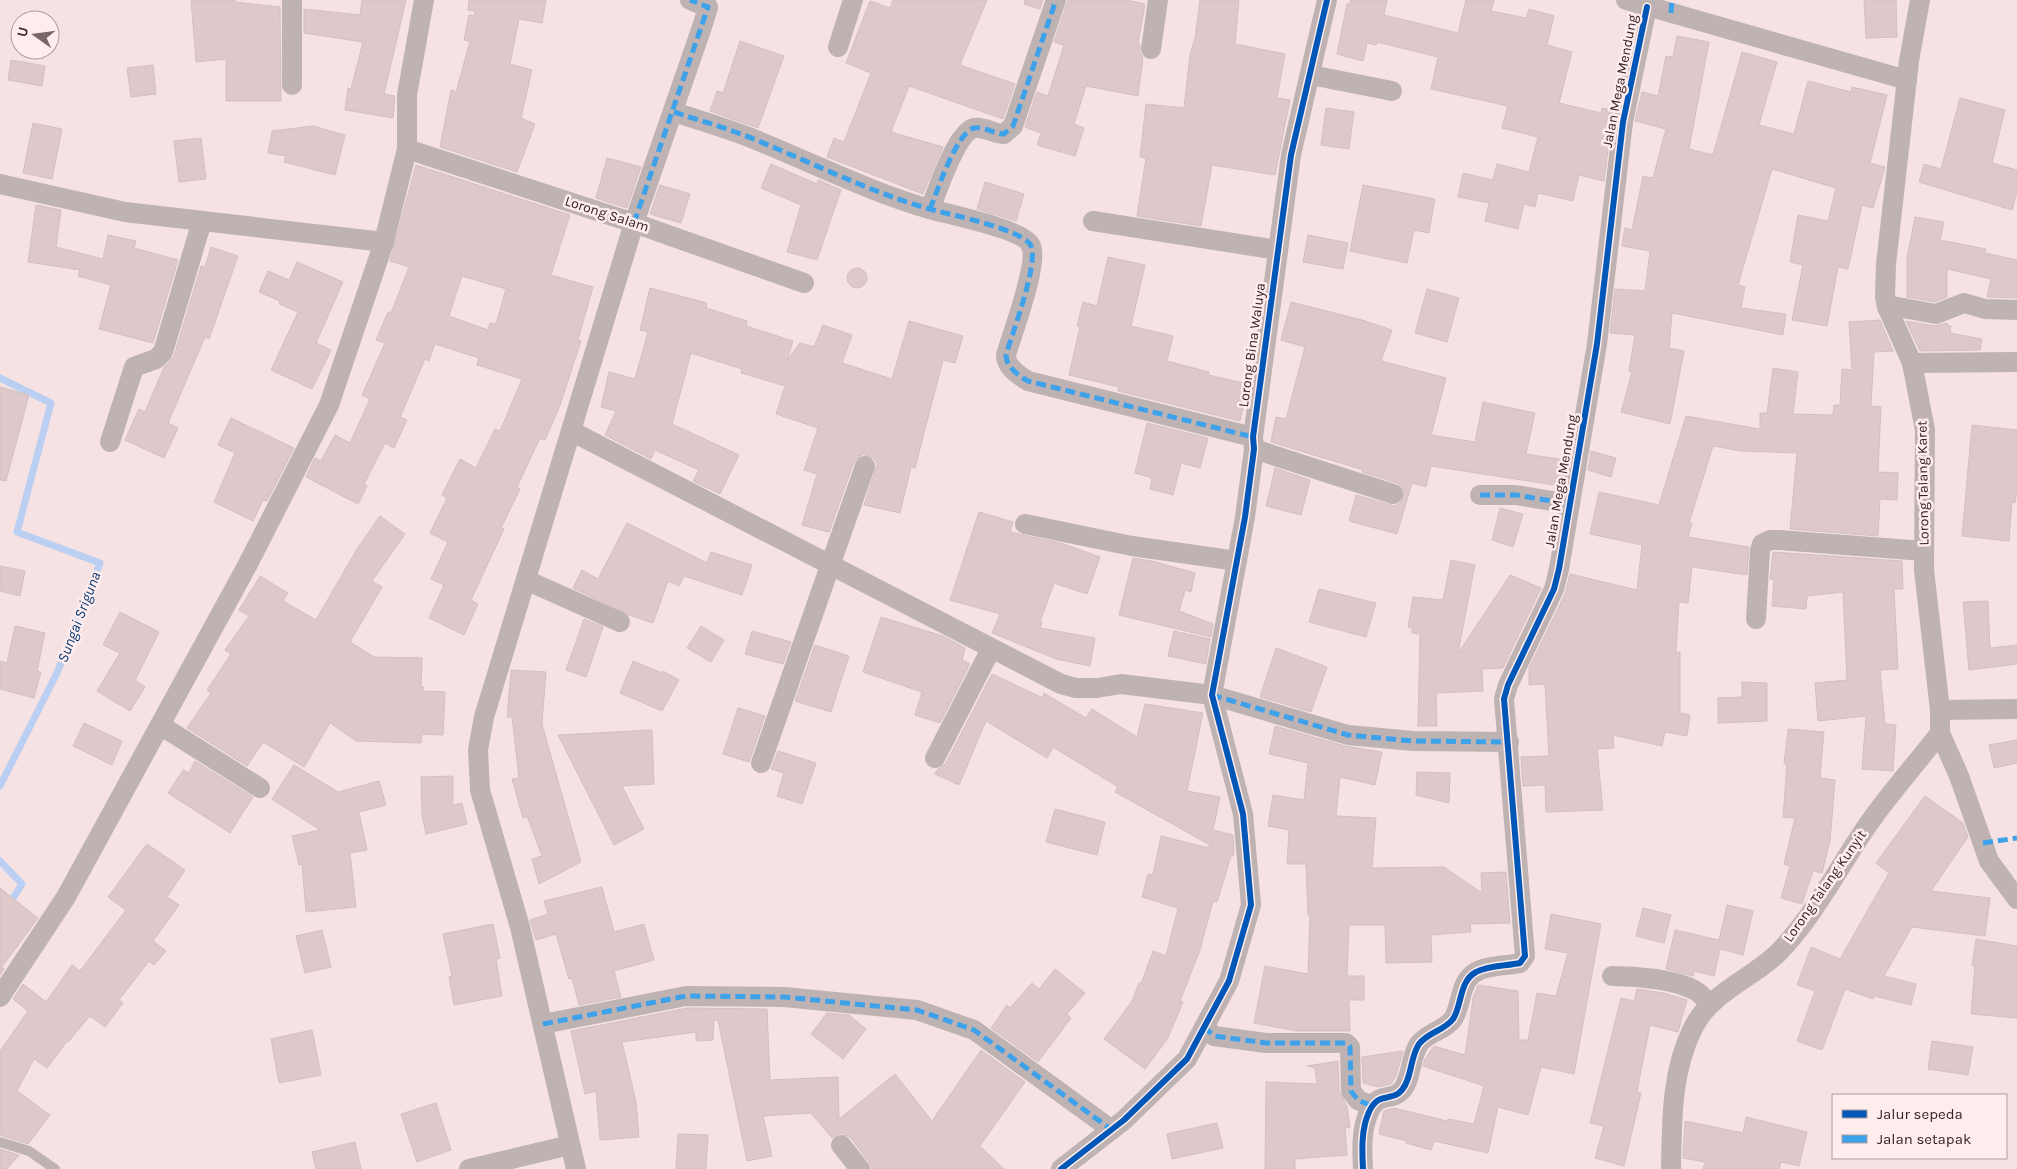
<svg xmlns="http://www.w3.org/2000/svg" width="2017" height="1169" viewBox="0 0 2017 1169" font-family="Karla,sans-serif">
  <rect width="100%" height="100%" fill="#f6e2e3"/>
  <g fill="none" stroke-linecap="round" stroke-linejoin="round">
    <g stroke="#bacff2" stroke-width="7">
      <polyline points="0,378 51,403 17,532 100,563 57,673 0,786"/>
      <polyline points="0,861 22,884 0,919"/>
    </g>
  </g>
  <g fill="#dfc8c9" stroke="#d2c0c1" fill-rule="evenodd">
    <polygon points="191,0 235,0 235,2 280,7 281,101 226,101 226,59 196,62"/>
    <polygon points="362,0 406,0 384,94 395,96 393,118 345,110 348,88 351,89 363,42 304,33 304,9 360,15"/>
    <polygon points="469,0 546,0 542,23 519,19 510,64 532,70 521,118 535,124 517,172 440,147 451,90 456,92 470,41 464,40 469,15 474,16 475,11 468,10"/>
    <polygon points="893,0 987,0 960,65 1015,84 1003,119 909,86 891,132 943,147 923,194 827,157 834,138 844,142 871,73 846,63 870,1 890,8"/>
    <polygon points="1025,0 1043,0 1040,9 1024,4"/>
    <polygon points="1068,0 1126,0 1145,4 1138,44 1140,44 1140,53 1143,58 1138,96 1086,86 1074,124 1084,128 1075,156 1037,145 1041,133 1025,127 1037,92 1048,96 1064,45 1054,42"/>
    <polygon points="1200,0 1239,0 1235,44 1285,54 1277,98 1290,100 1275,175 1212,165 1201,226 1137,216 1146,158 1140,157 1146,104 1184,108 1190,55 1195,38"/>
    <polygon points="1351,0 1387,0 1384,15 1458,33 1466,0 1494,0 1491,11 1526,18 1529,9 1554,16 1547,45 1572,52 1559,103 1601,113 1602,108 1613,110 1604,181 1579,175 1573,201 1538,193 1535,207 1524,204 1518,229 1485,221 1489,203 1458,197 1463,173 1493,180 1497,164 1529,172 1538,137 1502,128 1508,106 1431,89 1438,57 1377,42 1376,45 1367,43 1363,61 1337,54 1347,4 1350,4"/>
    <polygon points="1864,0 1896,0 1897,37 1866,38"/>
    <polygon points="1677,36 1709,42 1689,149 1713,155 1742,52 1777,62 1759,125 1794,134 1808,81 1851,92 1852,87 1887,95 1870,163 1885,167 1873,208 1862,205 1848,269 1838,267 1827,326 1792,320 1803,265 1790,262 1798,215 1828,221 1836,188 1772,169 1738,285 1745,287 1741,308 1786,314 1783,335 1672,313 1669,348 1684,351 1670,424 1621,412 1632,372 1629,371 1635,335 1610,333 1615,289 1645,291 1650,251 1622,246 1625,228 1632,230 1643,176 1653,178 1666,129 1635,121 1642,92 1658,96 1666,56 1673,57"/>
    <polygon points="740,41 784,56 758,128 710,111 717,91 723,93"/>
    <polygon points="11,60 45,66 42,86 8,80"/>
    <polygon points="153,65 156,94 131,97 127,68"/>
    <polygon points="1960,98 2005,110 1992,163 2017,170 2017,192 2012,210 1919,182 1924,164 1941,169"/>
    <polygon points="1326,108 1354,112 1349,149 1321,145"/>
    <polygon points="33,123 62,129 52,179 23,173"/>
    <polygon points="313,126 345,135 335,175 284,162 286,156 268,153 272,131"/>
    <polygon points="201,138 206,179 179,182 174,141"/>
    <polygon points="607,158 641,167 627,208 596,198"/>
    <polygon points="771,164 817,184 818,180 841,190 817,260 787,252 801,205 761,188"/>
    <path d="M416 165 570 215 551 275 593 287 578 340 581 341 559 408 545 440 540 438 517 487 520 489 501 528 504 529 471 600 478 604 464 635 429 618 444 585 431 579 448 542 430 533 447 498 442 495 460 459 476 468 495 429 500 431 522 379 477 365 479 358 435 344 429 361 425 359 400 417 407 420 394 448 385 443 364 484 367 486 358 504 306 477 315 458 321 461 335 435 350 443 370 399 362 395 385 343 376 340 388 312 391 313 409 267 390 261ZM462 276 506 289 496 324 490 323 488 330 449 316Z"/>
    <polygon points="985,182 1024,194 1016,221 977,209"/>
    <polygon points="660,185 690,194 681,223 650,214"/>
    <polygon points="1363,185 1435,199 1429,233 1414,230 1407,263 1350,251"/>
    <polygon points="36,205 61,210 56,247 103,259 108,235 136,241 134,248 178,260 153,343 99,329 111,285 78,276 80,270 28,262"/>
    <polygon points="1915,217 1944,222 1940,240 1986,249 1985,253 2017,260 2017,298 1987,297 1991,279 1947,269 1947,297 1935,302 1907,297 1907,258"/>
    <polygon points="1308,235 1348,243 1343,269 1303,262"/>
    <polygon points="211,247 238,256 209,339 205,337 168,423 178,428 164,458 125,440 139,409 145,412 164,367 174,356 201,266 205,267"/>
    <polygon points="1108,257 1145,265 1131,326 1173,336 1167,361 1209,372 1208,375 1248,384 1240,421 1118,391 1119,387 1069,375 1080,327 1077,326 1083,302 1097,306"/>
    <polygon points="297,262 343,282 316,343 331,350 312,389 271,370 298,312 279,304 280,301 259,292 268,271 289,280"/>
    <circle cx="857" cy="278" r="10"/>
    <polygon points="650,288 707,303 706,308 747,321 746,326 793,341 787,360 800,343 814,347 823,325 852,335 842,363 892,379 909,321 963,336 955,363 943,360 915,468 911,467 900,513 864,505 877,464 874,458 863,454 854,462 829,532 802,525 817,474 804,470 818,428 776,414 785,386 741,373 742,369 691,353 672,424 739,455 720,494 693,481 699,470 655,450 651,459 605,435 616,411 601,407 609,372 635,379 648,332 640,330"/>
    <polygon points="1427,289 1459,298 1447,342 1415,333"/>
    <polygon points="1291,302 1362,320 1392,330 1381,361 1446,378 1431,435 1475,442 1483,402 1535,413 1526,454 1565,460 1561,486 1431,466 1426,487 1412,483 1397,534 1349,521 1356,495 1395,506 1401,502 1404,491 1397,483 1362,472 1363,470 1271,442 1276,417 1286,419 1305,347 1281,340"/>
    <polygon points="1880,320 1893,351 1874,352 1871,406 1881,407 1878,472 1898,473 1897,500 1880,499 1878,536 1790,529 1797,453 1741,451 1713,446 1689,523 1692,523 1688,537 1749,547 1747,575 1692,567 1688,603 1679,602 1676,652 1680,652 1680,713 1690,715 1687,736 1665,732 1662,746 1613,735 1614,748 1597,749 1603,810 1546,812 1545,785 1523,786 1521,757 1549,756 1545,684 1529,685 1529,668 1565,594 1570,574 1637,590 1642,545 1590,534 1599,492 1659,505 1686,416 1760,429 1760,413 1767,413 1773,368 1798,372 1793,414 1833,415 1834,405 1840,405 1842,369 1852,370 1849,322"/>
    <polygon points="1906,321 1934,326 1947,323 1947,325 1951,326 1950,333 1982,339 1980,350 1920,351"/>
    <polygon points="0,387 29,395 6,481 0,480"/>
    <polygon points="231,418 294,448 267,501 263,500 253,521 214,502 235,453 218,445"/>
    <polygon points="1147,423 1208,438 1200,468 1181,463 1173,495 1150,489 1152,478 1135,473"/>
    <polygon points="1972,425 2017,430 2017,490 2015,503 2012,502 2009,541 1962,536"/>
    <polygon points="1591,451 1616,458 1611,477 1588,470"/>
    <polygon points="1275,468 1310,480 1301,515 1266,506"/>
    <polygon points="1500,508 1523,514 1513,547 1492,540"/>
    <polygon points="979,512 1013,522 1010,532 1061,543 1100,557 1087,594 1054,583 1040,622 1042,623 1040,628 1095,638 1090,666 1056,659 992,633 1000,614 950,600"/>
    <polygon points="380,516 405,534 372,581 382,587 350,642 374,657 422,658 421,687 424,687 423,691 445,692 443,735 422,734 421,743 356,741 330,723 304,767 263,742 247,766 187,728 211,693 207,690 231,654 225,650 249,616 239,610 260,576 288,593 283,601 316,620 357,549"/>
    <polygon points="627,523 707,563 711,552 752,565 742,595 684,576 679,586 668,581 653,623 629,615 573,588 582,570 598,579"/>
    <polygon points="1773,552 1902,561 1903,589 1894,589 1898,669 1880,670 1885,724 1896,725 1893,771 1862,769 1866,716 1818,721 1815,683 1847,680 1843,592 1807,596 1806,609 1772,606 1774,580 1770,579"/>
    <polygon points="1133,558 1152,561 1195,573 1191,592 1185,590 1179,611 1213,624 1211,637 1119,615"/>
    <polygon points="1451,560 1475,565 1458,653 1510,575 1541,588 1503,668 1482,669 1483,691 1436,693 1437,726 1418,726 1420,634 1412,633 1412,628 1408,627 1413,597 1443,600"/>
    <polygon points="0,566 25,571 20,596 0,591"/>
    <polygon points="1319,589 1376,603 1366,637 1309,622"/>
    <polygon points="1988,601 1990,648 2017,645 2017,664 1969,670 1963,602"/>
    <polygon points="120,612 159,632 135,680 145,687 130,711 97,691 120,653 103,645"/>
    <polygon points="881,617 943,636 965,648 962,660 970,664 940,723 915,715 922,692 863,672"/>
    <polygon points="584,619 603,627 586,677 566,670"/>
    <polygon points="15,626 45,633 37,671 41,672 34,698 0,689 0,661 7,663"/>
    <polygon points="701,626 724,640 711,662 687,648"/>
    <polygon points="752,631 791,642 783,664 745,654"/>
    <polygon points="1174,631 1210,639 1206,664 1168,656"/>
    <polygon points="815,645 849,656 831,712 795,701"/>
    <polygon points="1276,648 1327,667 1311,712 1260,697"/>
    <polygon points="633,661 662,673 663,671 679,680 662,711 620,693"/>
    <polygon points="511,670 546,672 542,724 581,862 539,884 532,859 542,856 527,816 523,818 512,779 519,778 512,717 507,717"/>
    <polygon points="992,674 1043,698 1044,693 1086,718 1092,709 1137,737 1145,704 1203,713 1187,791 1220,797 1213,830 1233,835 1234,852 1233,856 1231,856 1217,902 1213,901 1200,950 1180,1001 1183,1002 1168,1038 1145,1069 1104,1039 1132,1001 1139,983 1141,984 1153,951 1166,956 1178,908 1142,897 1148,874 1153,875 1161,836 1209,848 1210,845 1115,792 1118,787 1053,747 1047,758 986,721 959,785 935,774 937,770 946,763"/>
    <polygon points="1742,682 1767,683 1767,721 1718,723 1718,698 1742,697"/>
    <polygon points="738,708 765,716 749,762 723,754"/>
    <polygon points="84,723 122,741 112,765 73,746"/>
    <polygon points="1275,726 1345,746 1382,752 1375,785 1340,777 1336,816 1376,818 1372,868 1444,867 1482,893 1481,873 1506,872 1510,923 1470,924 1471,932 1431,935 1432,962 1386,963 1385,925 1349,925 1347,976 1364,976 1364,1000 1349,1000 1350,1031 1297,1031 1254,1023 1265,966 1308,974 1310,915 1308,915 1306,864 1287,864 1289,830 1268,826 1273,795 1304,800 1308,763 1269,754"/>
    <polygon points="1788,729 1824,732 1820,778 1835,780 1830,841 1822,873 1813,871 1802,904 1781,898 1790,866 1784,864 1795,818 1783,817 1787,764 1784,764"/>
    <polygon points="652,730 654,784 622,786 644,829 614,845 558,735"/>
    <polygon points="2017,740 2017,763 1994,768 1989,745"/>
    <polygon points="778,751 816,763 802,804 777,796 784,773 771,769"/>
    <polygon points="195,761 253,797 230,833 168,793 183,770 189,773"/>
    <polygon points="294,765 338,792 379,781 386,805 359,812 367,850 350,853 356,907 306,912 302,864 299,865 292,836 320,830 272,799"/>
    <polygon points="1417,772 1450,773 1449,803 1416,795"/>
    <polygon points="453,776 453,805 462,803 467,824 426,834 422,815 421,777"/>
    <polygon points="1925,796 1963,823 1968,837 1931,891 1990,898 1985,936 1912,927 1884,976 1916,984 1911,1005 1874,996 1873,999 1845,989 1822,1050 1797,1041 1815,991 1797,985 1811,947 1840,959 1889,873 1876,863"/>
    <polygon points="1055,809 1105,822 1097,855 1046,842"/>
    <polygon points="147,844 185,870 167,897 179,905 153,941 166,951 154,965 149,961 119,1000 123,1003 105,1027 90,1016 68,1042 67,1041 47,1068 34,1059 17,1091 50,1115 28,1144 0,1135 0,1051 28,1011 13,999 23,984 46,1002 72,965 80,971 126,910 108,897"/>
    <polygon points="602,887 614,932 644,924 654,960 614,971 621,997 579,1005 572,978 569,979 556,934 536,940 530,920 548,914 544,901"/>
    <polygon points="0,888 38,918 2,967 4,969 0,975"/>
    <polygon points="1727,905 1753,911 1743,955 1720,949 1714,976 1694,971 1693,976 1666,969 1675,930 1719,940"/>
    <polygon points="1643,908 1671,915 1664,943 1636,936"/>
    <polygon points="1551,914 1601,924 1574,1074 1541,1067 1528,1115 1498,1107 1488,1153 1434,1141 1431,1150 1406,1143 1407,1141 1379,1134 1384,1111 1394,1108 1447,1121 1448,1119 1474,1124 1484,1086 1423,1066 1425,1059 1434,1046 1465,1055 1473,998 1478,985 1518,991 1519,1040 1528,1040 1537,993 1556,996 1568,953 1545,949"/>
    <polygon points="493,924 500,958 496,959 502,996 454,1005 449,977 452,976 443,934"/>
    <polygon points="322,930 331,967 305,973 296,936"/>
    <polygon points="1976,939 2017,946 2017,1018 1971,1014 1975,966 1972,966"/>
    <polygon points="1055,969 1085,993 1067,1014 1071,1018 1038,1062 991,1028 1007,1005 1010,1008 1032,983 1039,989"/>
    <polygon points="1637,989 1664,993 1687,1000 1678,1032 1650,1025 1637,1092 1641,1093 1624,1166 1595,1158 1604,1126 1590,1123 1621,998 1634,1001"/>
    <polygon points="687,1008 767,1009 770,1080 838,1077 839,1119 895,1074 932,1121 981,1050 1025,1082 980,1146 1004,1169 872,1169 869,1162 850,1137 840,1133 832,1138 811,1113 763,1116 772,1156 747,1161 718,1020 714,1020 713,1040 696,1041 696,1032 622,1042 636,1102 639,1137 600,1140 596,1091 585,1094 571,1031"/>
    <polygon points="827,1013 849,1015 866,1029 843,1059 811,1034"/>
    <polygon points="312,1030 321,1075 279,1083 271,1039"/>
    <polygon points="1932,1041 1973,1047 1968,1075 1928,1069"/>
    <polygon points="1403,1051 1396,1076 1391,1084 1378,1087 1363,1083 1362,1057"/>
    <polygon points="1338,1061 1339,1091 1347,1106 1350,1128 1345,1127 1347,1155 1295,1159 1295,1169 1265,1169 1266,1082 1317,1084 1315,1068 1307,1066"/>
    <polygon points="436,1103 451,1150 417,1162 401,1114"/>
    <polygon points="1746,1117 1807,1132 1799,1166 1781,1162 1779,1169 1703,1169 1705,1162 1683,1158 1685,1121 1743,1133"/>
    <polygon points="1217,1123 1223,1148 1172,1159 1167,1134"/>
    <polygon points="678,1134 708,1135 706,1169 676,1169"/>
    <polygon points="355,1142 361,1169 316,1169 312,1152"/>
    <polygon points="0,1149 19,1155 7,1169 0,1169"/>
  </g>
  <g fill="none" stroke-linecap="round" stroke-linejoin="round">
    <polyline stroke="#beb2b2" stroke-width="10" points="0,1142 29,1151 55,1169"/>
    <g stroke="#beb2b2" stroke-width="20">
      <polyline points="1626,0 1907,80"/>
      <polyline points="1920,0 1909,61 1886,264 1885,297 1887,307 1912,363 1925,430 1924,570 1940,710 1940,733 1959,776 1989,861 2017,899"/>
      <polyline points="838,47 853,0"/>
      <polyline points="1151,49 1158,0"/>
      <polyline points="1311,75 1392,91"/>
      <polyline points="292,85 292,0"/>
      <path d="M674 112C701 121 730 129 756 140 815 164 872 193 933 210 952 215 1025 230 1031 246 1039 263 1012 334 1006 355 1006 367 1018 375 1028 381L1253 437"/>
      <polyline points="407,149 634,223 804,283"/>
      <polyline points="0,184 125,212 384,242"/>
      <path d="M930 209C937 192 956 133 974 128 984 126 994 134 1004 134L1013 126 1056 0"/>
      <polyline points="1093,221 1278,250"/>
      <polyline points="1887,305 1936,314 1964,303 1985,309 2017,310"/>
      <polyline points="1912,363 2017,362"/>
      <polyline points="571,431 1061,684 1076,688 1097,688 1121,684 1212,695 1348,735 1413,741 1509,742"/>
      <polyline points="110,442 134,367 156,359 163,352 202,221"/>
      <polyline points="1254,449 1393,494"/>
      <polyline points="1480,495 1516,495 1570,504"/>
      <polyline points="1025,524 1132,546 1237,561"/>
      <polyline points="526,580 620,622"/>
      <polyline points="1756,619 1760,551 1762,544 1770,540 1779,540 1924,551"/>
      <polyline points="1940,710 2017,709"/>
      <polyline points="160,725 260,788"/>
      <polyline points="935,758 991,649"/>
      <polyline points="761,763 865,466"/>
      <path d="M1612 976C1634 976 1676 979 1696 991 1701 994 1706 1000 1710 1004"/>
      <polyline points="0,997 66,897 248,564 329,405 384,242 407,149 407,95 424,0"/>
      <polyline points="543,1024 686,996 784,997 917,1010 974,1030 1112,1130"/>
      <polyline points="1204,1027 1214,1036 1266,1043 1346,1043 1350,1047 1351,1091 1358,1100 1372,1106"/>
      <polyline points="841,1145 860,1169"/>
      <polyline points="469,1169 570,1145"/>
      <polyline points="576,1169 520,927 480,790 478,750 484,717 634,223 703,24 708,7 690,0"/>
      <polyline points="1061,1169 1124,1120 1187,1059 1229,981 1251,905 1243,814 1212,695 1245,517 1254,449 1253,437 1291,155 1327,0"/>
      <path d="M1363 1169C1362 1151 1361 1129 1369 1112 1379 1090 1391 1103 1402 1090 1412 1078 1410 1057 1419 1044 1428 1032 1444 1031 1453 1019 1462 1006 1459 981 1476 972 1488 965 1507 966 1520 963L1525 956 1504 699 1508 685 1554 589 1559 569 1597 344 1623 122 1647 7"/>
      <path d="M1671 1169C1672 1121 1671 1072 1693 1028 1710 993 1751 979 1778 953 1814 916 1838 868 1867 826 1889 794 1916 764 1940 733"/>
    </g>
    <g stroke="#3ea2eb" stroke-width="5" stroke-dasharray="10 5" stroke-linecap="butt">
      <polyline points="1671,13 1672,0"/>
      <path d="M674 112C701 121 730 129 756 140 815 164 872 193 933 210 952 215 1025 230 1031 246 1039 263 1012 334 1006 355 1006 367 1018 375 1028 381L1253 437"/>
      <path d="M930 209C937 192 956 133 974 128 984 126 994 134 1004 134L1013 126 1056 0"/>
      <polyline points="634,223 708,7 690,0"/>
      <polyline points="1480,495 1516,495 1570,504"/>
      <polyline points="1212,695 1348,735 1413,741 1509,742"/>
      <polyline points="1983,843 2017,838"/>
      <polyline points="543,1024 686,996 784,997 917,1010 974,1030 1112,1130"/>
      <polyline points="1204,1027 1214,1036 1266,1043 1346,1043 1350,1047 1351,1091 1358,1100 1372,1106"/>
    </g>
    <g stroke="#ffeced" stroke-width="9">
      <g id="cycleway">
        <polyline points="1061,1169 1124,1120 1187,1059 1229,981 1251,905 1243,814 1212,695 1245,517 1254,449 1253,437 1291,155 1327,0"/>
        <path d="M1363 1169C1362 1151 1361 1129 1369 1112 1379 1090 1391 1103 1402 1090 1412 1078 1410 1057 1419 1044 1428 1032 1444 1031 1453 1019 1462 1006 1459 981 1476 972 1488 965 1507 966 1520 963L1525 956 1504 699 1508 685 1554 589 1559 569 1597 344 1623 122 1647 7"/>
      </g>
    </g>
    <use href="#cycleway" stroke="#0057b8" stroke-width="6"/>
  </g>
  <g text-anchor="middle" dominant-baseline="central" stroke-width="5" stroke-linejoin="round" paint-order="stroke">
    <g font-size="14" fill="#342425" stroke="#ffeced">
      <text transform="translate(1620 81) rotate(-79)">Jalan Mega Mendung</text>
      <text transform="translate(607 214) rotate(18)">Lorong Salam</text>
      <text transform="translate(1252 345) rotate(-82)">Lorong Bina Waluya</text>
      <text transform="translate(1561 481) rotate(-80)">Jalan Mega Mendung</text>
      <text transform="translate(1923 483) rotate(-91)">Lorong Talang Karet</text>
      <text transform="translate(1825 886) rotate(-55)">Lorong Talang Kunyit</text>
    </g>
    <g font-size="15" font-style="italic" fill="#0a3e79" stroke="#ffeced">
      <text transform="translate(79 617) rotate(-69)">Sungai Sriguna</text>
    </g>
  </g>
  <rect x="1832" y="1094" width="175" height="65" fill="#ffeced" stroke="#ae9c9d"/>
  <rect x="1842" y="1110" width="25" height="8" fill="#0057b8" stroke="#ae9c9d"/>
  <text x="1877" y="1119" font-size="15" fill="#342425">Jalur sepeda</text>
  <rect x="1842" y="1135" width="25" height="8" fill="#3ea2eb" stroke="#ae9c9d"/>
  <text x="1877" y="1144" font-size="15" fill="#342425">Jalan setapak</text>
  <g transform="translate(35 35) rotate(284)"><circle r="24" fill="#ffeced" stroke="#ae9c9d"/>
  <path d="M0-4L9 19L0 12L-9 19Z" fill="#786668"/>
  <text y="-8" font-size="14" font-weight="bold" text-anchor="middle" fill="#342425">U</text>
  </g>
</svg>
